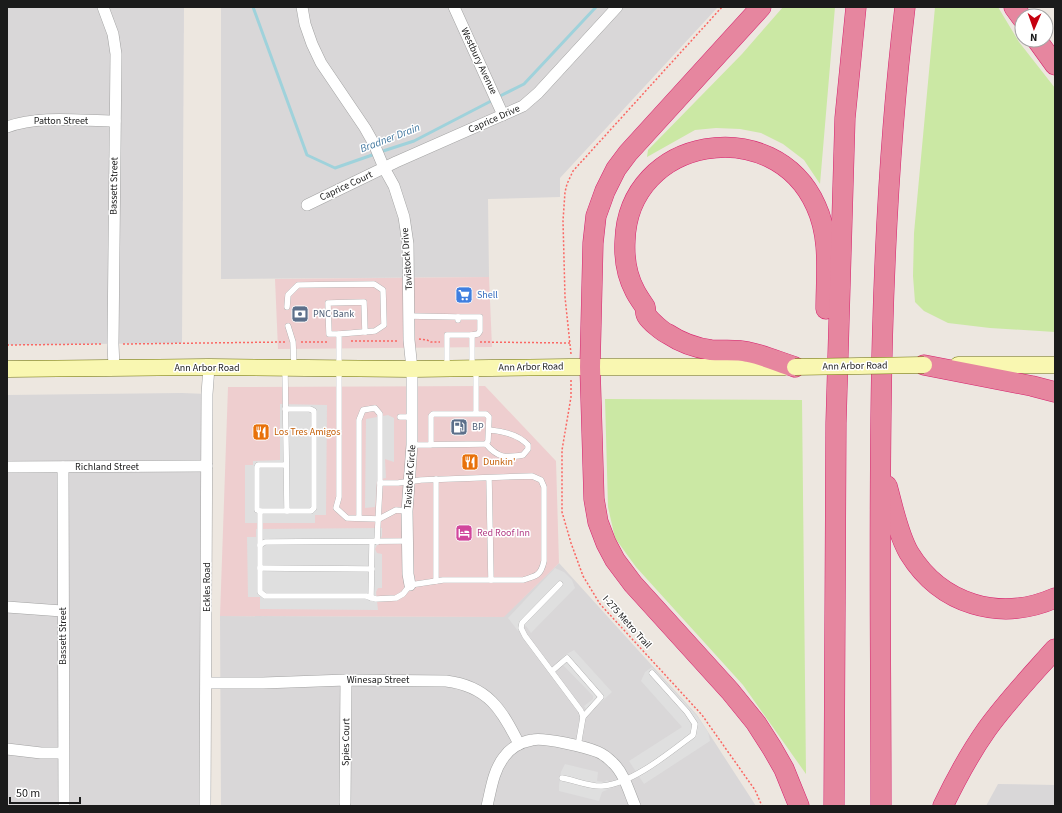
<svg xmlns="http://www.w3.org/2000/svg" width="1062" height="813" viewBox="0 0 1062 813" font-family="'Source Sans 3',sans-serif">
  <rect width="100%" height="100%" fill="#ede7e0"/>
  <g fill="#d9d7d8">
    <polygon points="7,7 184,7 182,343 7,345"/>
    <polygon points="221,7 718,7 560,178 560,197 488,199 489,277 221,279"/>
    <polygon points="182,393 207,394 205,806 7,806 7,395"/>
    <polygon points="559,563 697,715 756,806 221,806 220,616 503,617"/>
    <polygon points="998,784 1055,785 1055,806 986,806"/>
  </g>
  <g fill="#eececf">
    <polygon points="489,277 492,347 278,349 275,279"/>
    <polygon points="485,386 556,461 559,563 504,617 220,616 228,387"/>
  </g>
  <g fill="#cbe8a4">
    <polygon points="783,7 835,7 820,184 804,160 783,144 761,133 740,129 716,128 695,130 647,157 648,150 742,54"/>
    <polygon points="935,7 998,7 1019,42 1055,88 1055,332 990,328 948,323 924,311 915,302 913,276 914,233"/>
    <polygon points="605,399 802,400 806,774 743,685 636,567 615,538 608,507"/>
  </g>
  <g fill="#dfdfdf">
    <polygon points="280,404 327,405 326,515 315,515 315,523 245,523 245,465 253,465 253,461 280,460"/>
    <polygon points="388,415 394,418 394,462 385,459 386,478 377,480 375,507 365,508 366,419"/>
    <polygon points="382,528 382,536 375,549 377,553 382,554 382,588 378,588 376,592 378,610 260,609 260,597 248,597 247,537 256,537 256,529"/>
    <polygon points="555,568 564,572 572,580 575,588 531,633 526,626 518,631 508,618"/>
    <polygon points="574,650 612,692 589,714 584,706 593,699 593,696 559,661 565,655"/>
    <polygon points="652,667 697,716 708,732 710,741 644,784 629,761 682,727 641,681 645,672"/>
    <polygon points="565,764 598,772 597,781 604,782 607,780 611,788 602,792 599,801 559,791 559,785 561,772"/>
  </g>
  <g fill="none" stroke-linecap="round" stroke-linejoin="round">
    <g stroke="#9fd2db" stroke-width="3">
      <polyline points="253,7 307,155 335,168 375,154"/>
      <polyline points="498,97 524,84 596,7"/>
      <polyline points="380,152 414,141 493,100"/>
    </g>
    <g stroke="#a2a2a2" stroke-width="6">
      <g id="service">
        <polyline points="287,307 288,295 298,285 374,284 383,290 384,325 375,331 339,334 339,497 336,508 347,518 379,519 396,510 407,511"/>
        <polyline points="409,316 458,317 458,320"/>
        <polyline points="458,317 480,317 480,331 478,334 472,335"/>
        <polyline points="288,326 293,342 294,367"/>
        <polyline points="339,334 329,334 328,303 364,302 365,332"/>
        <polyline points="447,366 447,335 472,335 472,368"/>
        <polyline points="285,369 287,511 260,511 257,510 257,467 258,465 286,465"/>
        <polyline points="476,370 476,413"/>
        <polyline points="285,409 310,409 314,411 314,508 311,511 287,511"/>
        <polyline points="400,417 412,417"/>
        <path d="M486 444C498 458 505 458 523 455L528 449V445C519 435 502 431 489 430"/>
        <polyline points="412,445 486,444 488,441 489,417 486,414 433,414 431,416 431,445"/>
        <polyline points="489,478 491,580"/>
        <polyline points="260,511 260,545"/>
        <path d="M359 518V420L363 410 375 408 380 414V483H398L421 480 532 476 541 480 544 487V561C541 575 537 576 523 580H443L410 585 403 594 396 598 376 599 366 596H265L260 592V545L265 542 407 541"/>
        <polyline points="377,542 380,483"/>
        <polyline points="260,568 372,569"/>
        <polyline points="436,581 436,479"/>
        <polyline points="560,584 522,623 521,628 525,636 581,711 583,717 578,746"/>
        <polyline points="371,598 372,542"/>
        <polyline points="552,671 567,658 601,697 583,717"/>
        <path d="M562 778C574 780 591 787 602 786 632 784 669 753 693 735L695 724 687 712 652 673"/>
      </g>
    </g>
    <g stroke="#a2a2a2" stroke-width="12">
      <g id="minor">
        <polyline points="103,7 113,34 116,54 113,344 114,368"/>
        <polyline points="302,7 305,24 312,44 321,63 365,128 374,144 384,168 394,186 404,217 408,244 409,340 412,369 412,445 407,511 408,574 410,585"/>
        <polyline points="454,7 503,115"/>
        <path d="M7 127C41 115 80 121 115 121"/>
        <polyline points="307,205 396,162 523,106 538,93 617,7"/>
        <polyline points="7,467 207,466"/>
        <polyline points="63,467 64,806"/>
        <polyline points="7,607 62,611"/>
        <path d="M207 683H263L346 680 446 681C488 686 502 710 519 744"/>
        <polyline points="7,749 41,753 63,753"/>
        <polyline points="345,803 346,680"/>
        <polyline points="205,806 207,394 209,367"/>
        <path d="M487 806C491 790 493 771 504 757 510 748 521 742 532 740 544 737 586 747 598 752 603 754 608 758 613 763 624 773 629 792 635 806"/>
      </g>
    </g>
    <g stroke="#6c6f04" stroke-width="17">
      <g id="secondary">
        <polyline points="958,365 1055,365"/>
        <polyline points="7,369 209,367 412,369 571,367 785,367"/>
      </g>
    </g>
    <g stroke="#d5226d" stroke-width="21">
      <g id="motorway">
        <polyline points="761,7 628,153 616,169 605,191 596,216 593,243 590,367 594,499 598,522 606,543 615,560 633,584 730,691 756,723 772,748 784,769 799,806"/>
        <polyline points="1014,7 1022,18"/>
        <polyline points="1037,40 1055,65"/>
        <polyline points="924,365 1032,386 1055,392"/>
        <path d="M795 367C779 362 764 355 748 352 736 349 723 351 711 350 697 348 680 342 668 334 663 332 650 321 647 316 645 314 646 310 645 307 642 302 638 297 635 291 627 276 624 259 625 241 628 136 774 112 816 206 831 238 826 275 826 309"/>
        <path d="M887 486C893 507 898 534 909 553 941 605 1000 622 1055 598"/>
        <polyline points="834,806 836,423 845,118 856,7"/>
        <path d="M881 806C881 540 873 272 905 7"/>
        <path d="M943 806C956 779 970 753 987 729 1008 700 1032 675 1055 649"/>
      </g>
    </g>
    <g stroke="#fa6763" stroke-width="1.5" stroke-dasharray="2 2" stroke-linecap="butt">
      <polyline points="419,339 427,340 431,342 440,342"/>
      <polyline points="351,341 399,341"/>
      <polyline points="301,342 327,342"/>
      <polyline points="480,342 570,343"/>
      <polyline points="123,344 285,342"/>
      <polyline points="7,345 103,344"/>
      <polyline points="571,354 565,297 563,221 565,192 567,184 573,171 722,7"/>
      <polyline points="571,380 571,397 562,450 562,512 571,543 583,576 600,604 702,715 755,790 762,806"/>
    </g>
    <use href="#service" stroke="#fff" stroke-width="5.5"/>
    <use href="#minor" stroke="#fff" stroke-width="11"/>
    <use href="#secondary" stroke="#f9f7b1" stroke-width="16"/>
    <use href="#motorway" stroke="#e6869f" stroke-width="20"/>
    <g stroke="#6c6f04" stroke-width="17" stroke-linecap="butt">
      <polyline id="secondary-bridge" points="795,367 924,365"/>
    </g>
    <use href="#secondary-bridge" stroke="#f9f7b1" stroke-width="16"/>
  </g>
  <defs>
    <g id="supermarket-square" transform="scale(0.9)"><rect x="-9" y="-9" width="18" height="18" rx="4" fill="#3f7fe0" stroke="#fff"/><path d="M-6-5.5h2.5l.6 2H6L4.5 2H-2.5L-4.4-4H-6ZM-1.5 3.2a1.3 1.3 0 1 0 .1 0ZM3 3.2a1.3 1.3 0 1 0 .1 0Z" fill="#fff"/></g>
    <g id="bank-square" transform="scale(0.9)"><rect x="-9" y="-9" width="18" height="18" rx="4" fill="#5c6f8a" stroke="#fff"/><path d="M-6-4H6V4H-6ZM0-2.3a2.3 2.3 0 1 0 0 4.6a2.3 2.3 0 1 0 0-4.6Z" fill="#fff"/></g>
    <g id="fuel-square" transform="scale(0.9)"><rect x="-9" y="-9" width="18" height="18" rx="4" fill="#5c6f8a" stroke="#fff"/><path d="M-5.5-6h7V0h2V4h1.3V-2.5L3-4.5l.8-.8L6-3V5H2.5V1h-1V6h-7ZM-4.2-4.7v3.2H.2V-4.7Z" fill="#fff"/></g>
    <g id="restaurant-square" transform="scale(0.9)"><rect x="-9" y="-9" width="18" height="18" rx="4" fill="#e8710a" stroke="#fff"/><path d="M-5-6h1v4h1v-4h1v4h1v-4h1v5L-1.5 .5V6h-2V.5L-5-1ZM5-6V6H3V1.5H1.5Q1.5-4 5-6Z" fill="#fff"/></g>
    <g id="hotel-square" transform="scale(0.9)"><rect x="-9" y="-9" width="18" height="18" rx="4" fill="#d1479c" stroke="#fff"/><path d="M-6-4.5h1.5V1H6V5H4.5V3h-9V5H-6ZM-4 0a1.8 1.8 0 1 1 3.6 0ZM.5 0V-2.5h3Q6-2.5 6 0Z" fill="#fff"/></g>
  </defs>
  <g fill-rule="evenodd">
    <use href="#supermarket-square" x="464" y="295"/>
    <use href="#bank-square" x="300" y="314"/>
    <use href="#fuel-square" x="459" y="427"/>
    <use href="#restaurant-square" x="261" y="432"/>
    <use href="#restaurant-square" x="470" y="462"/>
    <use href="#hotel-square" x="464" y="533"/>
  </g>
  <g text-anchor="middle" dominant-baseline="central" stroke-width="3" stroke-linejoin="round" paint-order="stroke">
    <g font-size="10" fill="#1b1b1b" stroke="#fff">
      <text transform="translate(479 61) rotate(65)">Westbury Avenue</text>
      <text transform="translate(494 119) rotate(-24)">Caprice Drive</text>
      <text x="61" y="121">Patton Street</text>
      <text transform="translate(114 186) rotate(-89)">Bassett Street</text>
      <text transform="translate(346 186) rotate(-25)">Caprice Court</text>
      <text transform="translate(407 259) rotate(-94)">Tavistock Drive</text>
      <text transform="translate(855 366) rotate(-1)">Ann Arbor Road</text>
      <text transform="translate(531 367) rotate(-1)">Ann Arbor Road</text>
      <text x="207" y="368">Ann Arbor Road</text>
      <text x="107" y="467">Richland Street</text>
      <text transform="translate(410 477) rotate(-86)">Tavistock Circle</text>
      <text transform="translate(207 587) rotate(-90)">Eckles Road</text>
      <text transform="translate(627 622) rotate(48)">I-275 Metro Trail</text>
      <text transform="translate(63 636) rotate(-90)">Bassett Street</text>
      <text x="378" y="680">Winesap Street</text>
      <text transform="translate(346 742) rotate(-89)">Spies Court</text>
    </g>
    <g font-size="10" fill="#366cbe" stroke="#fff" text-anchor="start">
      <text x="477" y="295">Shell</text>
    </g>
    <g font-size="10" fill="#4e5e75" stroke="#fff" text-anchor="start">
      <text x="313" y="314">PNC Bank</text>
      <text x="472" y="427">BP</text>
    </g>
    <g font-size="10" fill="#c56008" stroke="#fff" text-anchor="start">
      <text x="274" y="432">Los Tres Amigos</text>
      <text x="483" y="462">Dunkin'</text>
    </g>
    <g font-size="10" fill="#b23c85" stroke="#fff" text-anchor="start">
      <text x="477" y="533">Red Roof Inn</text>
    </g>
    <g font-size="11" font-style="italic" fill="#457aa1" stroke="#fff">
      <text transform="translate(390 138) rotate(-21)">Bradner Drain</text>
    </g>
  </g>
  <rect width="1062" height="813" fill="none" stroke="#1b1b1b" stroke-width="16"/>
  <g transform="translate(1034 28) rotate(182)"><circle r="19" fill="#ffffff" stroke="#a4a4a4"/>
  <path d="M0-3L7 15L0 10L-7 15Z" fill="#c5000f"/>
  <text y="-6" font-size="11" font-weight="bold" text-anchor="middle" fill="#1b1b1b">N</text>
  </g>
  <path d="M10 797v6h70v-6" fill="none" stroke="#1b1b1b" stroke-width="2"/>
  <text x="16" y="797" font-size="12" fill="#1b1b1b" stroke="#ffffff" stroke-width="3" paint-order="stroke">50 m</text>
</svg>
